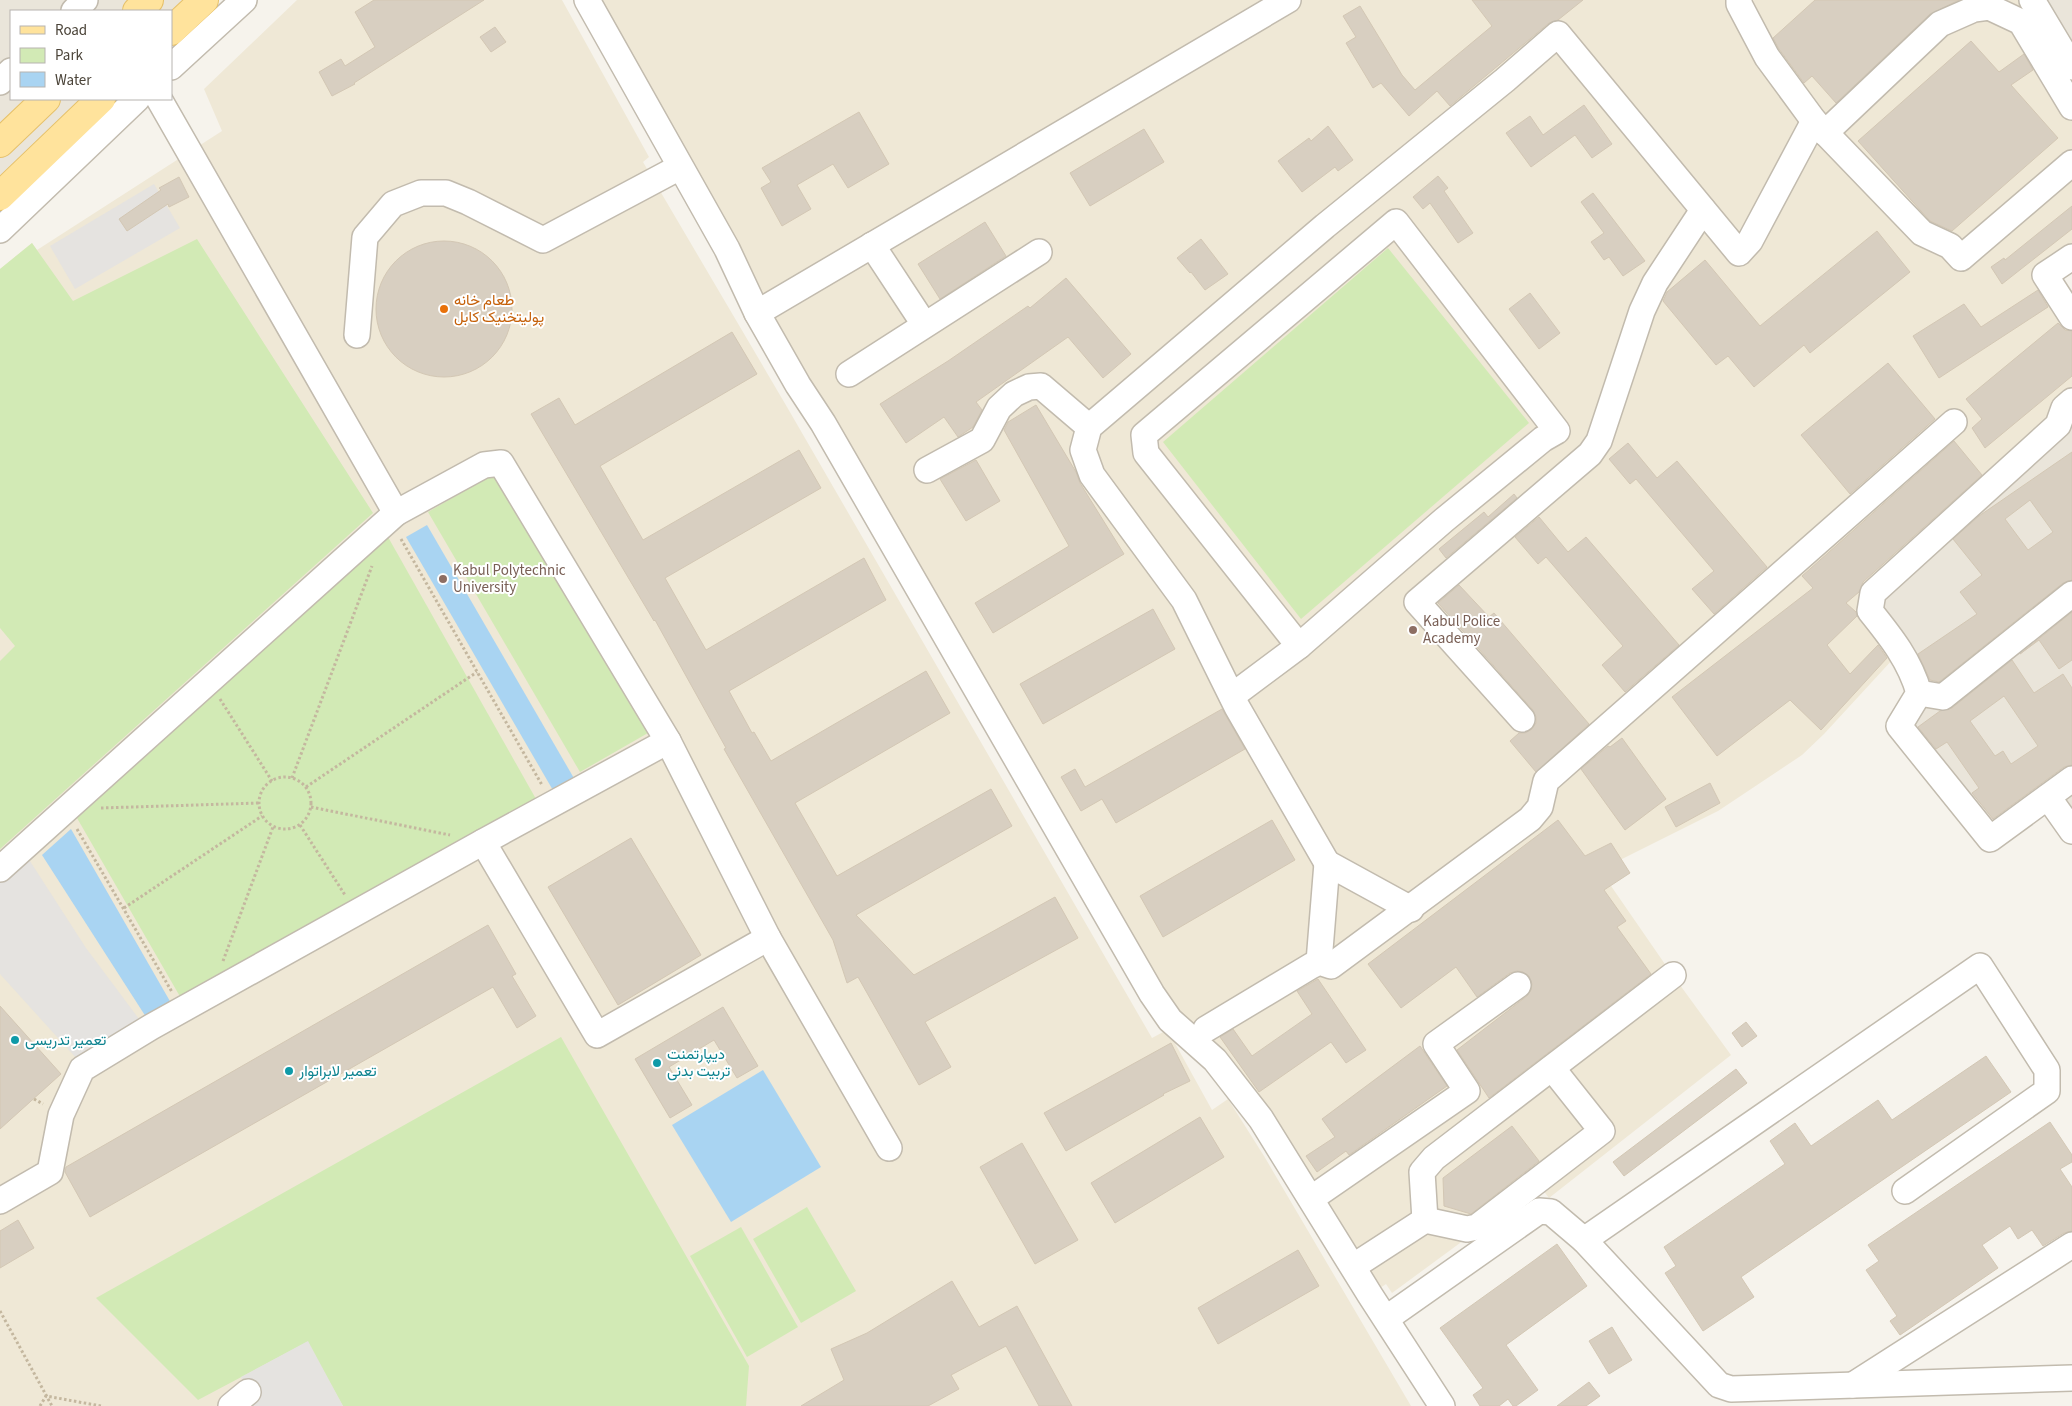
<svg xmlns="http://www.w3.org/2000/svg" width="2072" height="1406" viewBox="0 0 2072 1406" font-family="'Source Sans 3',Vazirmatn,sans-serif">
  <rect width="100%" height="100%" fill="#f6f3ec"/>
  <g fill="#eae5da">
    <polygon points="0,0 183,0 171,12 11,11 11,99 88,99 0,191"/>
    <polygon points="2032,0 2072,0 2072,67"/>
    <polygon points="2072,401 2072,831 2048,797 1990,839 1899,726 1919,693 1871,604"/>
  </g>
  <g fill="#efe8d6">
    <polygon points="297,0 562,0 649,157 643,162 787,407 1152,1038 1165,1031 1171,1036 1212,1110 1228,1099 1264,1156 1411,1406 0,1406 0,269 32,243 37,250 222,131 204,89"/>
    <polygon points="587,0 2032,0 2072,67 2072,257 2045,275 2072,317 2072,401 1873,593 1894,658 1824,734 1802,755 1718,811 1600,870 1669,970 1731,1055 1549,1198 1539,1185 1392,1293 1386,1284 1370,1295 1261,1119 1170,1020"/>
  </g>
  <g fill="#d2eab5">
    <polygon points="197,239 373,513 0,849 0,661 15,646 0,628 0,269 32,243 73,301"/>
    <polygon points="1388,248 1529,423 1301,619 1163,442"/>
    <circle cx="444" cy="310" r="14"/>
    <polygon points="497,472 648,733 580,772 428,512"/>
    <polygon points="388,537 536,799 182,1000 77,818"/>
    <polygon points="561,1037 749,1366 746,1406 343,1406 307,1342 198,1400 96,1298"/>
    <polygon points="807,1207 856,1291 801,1323 753,1239"/>
    <polygon points="741,1227 798,1327 747,1357 690,1256"/>
  </g>
  <g fill="#e5e3e0">
    <polygon points="154,184 180,228 75,289 50,246"/>
    <polygon points="28,858 86,948 139,1019 77,1059 0,974 0,878"/>
    <polygon points="308,1341 343,1406 254,1406 241,1377"/>
  </g>
  <g fill="#a9d4f2">
    <polygon points="427,525 575,780 554,792 406,537"/>
    <polygon points="71,829 171,1003 146,1017 42,855"/>
    <polygon points="763,1070 821,1167 731,1222 672,1125"/>
  </g>
  <g fill="#d8cfc1" stroke="#d3c7b4" fill-rule="evenodd">
    <polygon points="374,0 484,0 354,83 355,84 332,96 319,72 341,59 345,66 375,47 355,12"/>
    <polygon points="1472,0 1583,0 1558,20 1549,23 1450,106 1437,91 1409,116 1381,83 1373,88 1346,43 1356,37 1343,16 1360,6 1402,75 1415,90 1492,26"/>
    <polygon points="1815,0 1959,0 1930,14 1836,103 1812,76 1804,83 1779,49 1773,38"/>
    <polygon points="495,27 506,42 491,52 480,37"/>
    <polygon points="1971,41 1999,72 2024,54 2033,70 2011,85 2058,138 1952,231 1930,221 1858,141"/>
    <polygon points="1584,105 1612,144 1592,158 1575,135 1531,167 1506,133 1530,116 1543,135"/>
    <polygon points="859,112 889,164 848,188 833,164 797,185 811,209 782,226 761,188 771,182 762,168"/>
    <polygon points="1328,126 1353,160 1338,171 1335,167 1302,192 1278,161 1309,138 1311,141"/>
    <polygon points="1144,129 1164,162 1090,206 1070,173"/>
    <polygon points="1438,176 1448,188 1444,191 1473,233 1458,243 1430,203 1423,209 1413,197"/>
    <polygon points="179,177 189,197 169,207 168,204 127,231 119,219 161,190 159,188"/>
    <polygon points="1593,193 1645,261 1623,276 1609,257 1604,260 1591,242 1604,233 1581,202"/>
    <polygon points="2072,206 2072,229 2002,284 1991,267 2004,258 2005,260"/>
    <polygon points="985,222 1006,256 940,299 918,264"/>
    <polygon points="1877,231 1910,272 1810,353 1804,345 1754,387 1728,356 1716,365 1663,301 1667,292 1705,260 1760,326"/>
    <polygon points="1201,239 1228,274 1205,290 1191,272 1190,273 1177,258"/>
    <circle cx="444" cy="309" r="68"/>
    <polygon points="1066,278 1131,354 1103,378 1068,337 976,402 982,410 973,427 958,437 944,417 906,443 880,404 948,361 1028,306 1030,308"/>
    <polygon points="2038,290 2048,307 1939,378 1913,336 1964,304 1981,327"/>
    <polygon points="1530,293 1560,333 1539,349 1509,309"/>
    <polygon points="2058,323 2065,330 2072,331 2072,376 1985,448 1972,428 1982,419 1966,399"/>
    <polygon points="732,332 757,374 600,466 643,540 799,450 821,488 665,578 706,650 864,558 886,600 729,691 752,733 754,732 771,761 926,671 950,713 795,803 837,876 991,789 1012,826 856,915 914,975 1055,897 1078,938 925,1022 951,1067 919,1085 858,977 847,983 833,940 724,749 726,748 655,620 654,621 531,414 559,398 575,425"/>
    <polygon points="1888,363 1935,419 1850,494 1801,435"/>
    <polygon points="1036,405 1076,472 1080,483 1124,554 993,633 975,603 1069,546 1004,430 1008,422"/>
    <polygon points="1954,441 1982,475 1863,582 1859,592 1846,603 1856,612 1857,616 1827,645 1850,674 1878,645 1887,658 1821,730 1790,700 1717,756 1672,697 1813,588 1802,576"/>
    <polygon points="1628,443 1657,478 1677,461 1767,567 1714,614 1692,589 1714,571 1636,479 1630,484 1609,459"/>
    <path d="M2072 452V580L2063 583 1939 682 1930 680 1918 654 1977 614 1960 592 1982 575 1953 539 1979 516ZM2030 500 2053 532 2028 550 2005 519Z"/>
    <polygon points="976,460 1000,501 966,521 940,479"/>
    <polygon points="1514,494 1517,498 1446,558 1439,549 1484,512 1488,517"/>
    <polygon points="1539,517 1568,552 1586,537 1679,645 1625,692 1602,665 1623,646 1546,557 1538,564 1515,537"/>
    <polygon points="1459,585 1489,617 1494,613 1589,724 1536,772 1510,741 1519,733 1525,733 1532,729 1536,723 1536,717 1533,710 1438,603"/>
    <polygon points="1153,609 1175,649 1043,724 1020,684"/>
    <polygon points="2072,612 2072,660 2059,669 2039,640 2020,654"/>
    <path d="M2012 660 2034 693 2063 674 2072 688V765L2064 767 1993 819 1972 793 1979 788 1947 742 1936 749 1918 727 1940 711 1952 708ZM2004 696 2038 746 2011 764 2003 751 1995 756 1970 721Z"/>
    <polygon points="1222,709 1245,749 1116,823 1102,799 1081,811 1061,777 1075,769 1085,787"/>
    <polygon points="1622,738 1666,799 1625,830 1581,769 1608,746 1610,747"/>
    <polygon points="1710,783 1720,803 1676,827 1665,807"/>
    <polygon points="1272,820 1295,860 1163,937 1140,896"/>
    <polygon points="1558,820 1585,856 1611,843 1630,873 1604,890 1626,921 1617,927 1651,974 1489,1098 1457,1050 1527,996 1531,990 1532,984 1529,976 1523,972 1517,971 1510,973 1477,997 1456,967 1401,1008 1368,964"/>
    <polygon points="631,838 701,955 618,1005 548,887"/>
    <polygon points="488,925 516,974 512,976 536,1016 517,1028 493,987 90,1217 65,1172 66,1167"/>
    <polygon points="1318,979 1366,1050 1346,1063 1331,1042 1259,1092 1220,1037 1233,1029 1252,1056 1312,1014 1297,991"/>
    <polygon points="0,1006 61,1074 0,1129"/>
    <polygon points="723,1007 758,1066 737,1078 714,1040 669,1067 692,1105 670,1118 635,1059"/>
    <polygon points="1746,1022 1757,1036 1742,1047 1732,1033"/>
    <polygon points="1171,1043 1190,1081 1163,1094 1164,1095 1066,1151 1044,1113"/>
    <polygon points="1420,1046 1447,1086 1349,1155 1346,1151 1317,1172 1306,1156 1335,1137 1322,1119"/>
    <polygon points="1986,1056 2011,1092 1741,1277 1754,1297 1703,1331 1665,1273 1676,1266 1664,1247 1785,1164 1770,1141 1795,1123 1811,1146 1878,1100 1892,1120"/>
    <polygon points="1736,1069 1747,1083 1624,1176 1613,1162"/>
    <polygon points="1200,1117 1224,1157 1115,1223 1091,1183"/>
    <polygon points="2050,1122 2072,1155 2072,1162 2060,1169 2072,1187 2072,1231 2064,1233 2043,1246 2032,1230 2018,1239 2010,1226 1982,1245 1998,1268 1900,1335 1890,1321 1897,1316 1866,1270 1879,1261 1868,1245"/>
    <polygon points="1512,1126 1539,1161 1471,1214 1444,1206 1443,1178"/>
    <polygon points="1022,1143 1078,1240 1035,1264 980,1167"/>
    <polygon points="18,1220 34,1248 0,1268 0,1231"/>
    <polygon points="1557,1244 1587,1286 1506,1345 1538,1390 1516,1406 1513,1406 1508,1399 1499,1406 1480,1406 1473,1395 1483,1388 1440,1328"/>
    <polygon points="1298,1250 1319,1286 1218,1344 1198,1308"/>
    <polygon points="952,1281 979,1327 1017,1306 1072,1406 1039,1406 1006,1346 951,1375 959,1389 928,1406 801,1406 844,1380 831,1349 867,1333"/>
    <polygon points="1612,1327 1632,1360 1609,1374 1589,1341"/>
    <polygon points="1589,1382 1600,1396 1586,1406 1557,1406"/>
  </g>
  <g fill="none" stroke-linecap="round" stroke-linejoin="round">
    <g stroke="#c2bbae" stroke-width="28">
      <g id="minor">
        <polyline points="587,0 727,249 757,313 798,385 823,423 1152,994 1170,1020 1215,1060 1261,1119 1370,1295 1442,1406"/>
        <polyline points="1739,0 1739,4 1767,57 1814,121"/>
        <polyline points="2032,0 2072,67"/>
        <polyline points="74,11 85,0"/>
        <polyline points="171,67 244,0"/>
        <polyline points="0,82 11,71"/>
        <polyline points="1825,133 1940,24 1974,9 1989,7 2021,22 2072,107"/>
        <polygon points="1396,222 1557,431 1543,439 1444,520 1299,646 1146,453 1144,435"/>
        <polyline points="0,230 137,99"/>
        <polyline points="872,245 924,324"/>
        <polyline points="2072,257 2045,275 2072,317"/>
        <polyline points="757,313 1288,0"/>
        <polyline points="357,335 365,237 393,204 421,193 446,193 468,202 543,240 680,167"/>
        <polyline points="849,374 1039,252"/>
        <path d="M2072 401 2064 408 2058 425 1873 593 1870 611C1891 637 1910 661 1919 693L1899 726 1990 839 2072 779"/>
        <polyline points="927,470 982,440 999,408 1014,394 1029,387 1041,386 1089,427"/>
        <polyline points="396,513 484,465 501,463 668,741 768,938 889,1148"/>
        <polyline points="1919,693 1943,697 2072,594"/>
        <polyline points="1232,696 1299,646"/>
        <polyline points="1522,719 1417,602 1590,454 1599,441 1642,311 1655,283 1703,210"/>
        <polyline points="2048,797 2072,831"/>
        <polyline points="483,842 597,1035 768,938"/>
        <polyline points="1327,863 1237,707 1184,600 1092,475 1083,450 1089,427 1325,226 1505,80 1558,34 1739,253 1750,241 1814,121 1922,233 1950,246 1961,258 2072,163"/>
        <polyline points="0,869 396,513 159,99"/>
        <polyline points="1319,962 1327,863 1411,909"/>
        <polyline points="1206,1029 1311,966 1319,962 1331,966 1530,819 1540,807 1546,781 1954,422"/>
        <polyline points="1312,1198 1467,1091 1436,1044 1518,985"/>
        <polyline points="0,1201 50,1172 61,1115 82,1069 151,1027 483,842 668,741"/>
        <polyline points="1425,1220 1467,1229 1477,1227 1602,1131 1552,1068"/>
        <polyline points="1584,1240 1719,1385 1731,1389 2072,1378"/>
        <polyline points="1354,1266 1425,1220 1422,1172 1434,1158 1673,975"/>
        <polyline points="1387,1318 1539,1211 1551,1212 1584,1240 1980,966 2047,1070 2047,1091 1905,1191"/>
        <polyline points="1853,1385 2072,1245"/>
        <polyline points="231,1406 248,1392"/>
      </g>
    </g>
    <g stroke="#e6c16a" stroke-width="30">
      <g id="major">
        <polyline points="137,11 149,0"/>
        <polyline points="171,31 204,0"/>
        <polyline points="0,143 46,99"/>
        <polyline points="0,196 101,99"/>
      </g>
    </g>
    <g stroke="#c4b79f" stroke-width="3" stroke-dasharray="2.5 2.5" stroke-linecap="butt">
      <polyline points="401,539 542,785"/>
      <polyline points="220,699 272,781"/>
      <circle cx="285" cy="803" r="26"/>
      <polyline points="292,778 372,566"/>
      <polyline points="306,787 477,672"/>
      <polyline points="311,807 450,835"/>
      <polyline points="101,808 259,803"/>
      <polyline points="300,825 345,895"/>
      <polyline points="77,829 172,992"/>
      <polyline points="124,908 262,816"/>
      <polyline points="223,961 273,827"/>
      <polyline points="34,1099 43,1104"/>
      <polyline points="0,1311 52,1406"/>
      <polyline points="40,1406 46,1396 101,1406"/>
    </g>
    <use href="#minor" stroke="#fff" stroke-width="25"/>
    <use href="#major" stroke="#ffe39c" stroke-width="28"/>
  </g>
  <circle fill="#e8710a" stroke="#fff" stroke-width="2" cx="444" cy="309" r="5"/>
  <g fill="#8d6e63" stroke="#fff" stroke-width="2">
    <circle cx="443" cy="579" r="5"/>
    <circle cx="1413" cy="630" r="5"/>
  </g>
  <g fill="#0f9aa8" stroke="#fff" stroke-width="2">
    <circle cx="15" cy="1040" r="5"/>
    <circle cx="657" cy="1063" r="5"/>
    <circle cx="289" cy="1071" r="5"/>
  </g>
  <g text-anchor="middle" dominant-baseline="central" stroke-width="4" stroke-linejoin="round" paint-order="stroke">
    <g font-size="15" fill="#c56008" stroke="#fff" text-anchor="start">
      <text x="454" y="300">طعام خانه<tspan x="454" dy="17">پولیتخنیک کابل</tspan></text>
    </g>
    <g font-size="15" fill="#785e54" stroke="#fff" text-anchor="start">
      <text x="453" y="570">Kabul Polytechnic<tspan x="453" dy="17">University</tspan></text>
      <text x="1423" y="621">Kabul Police<tspan x="1423" dy="17">Academy</tspan></text>
    </g>
    <g font-size="15" fill="#0d838f" stroke="#fff" text-anchor="start">
      <text x="25" y="1040">تعمیر تدریسی</text>
      <text x="667" y="1054">دیپارتمنت<tspan x="667" dy="17">تربیت بدنی</tspan></text>
      <text x="299" y="1071">تعمیر لابراتوار</text>
    </g>
  </g>
  <rect x="10" y="10" width="162" height="90" fill="#ffffff" stroke="#b7b4b0"/>
  <rect x="20" y="26" width="25" height="8" fill="#ffe39c" stroke="#b7b4b0"/>
  <text x="55" y="35" font-size="15" fill="#4b4439">Road</text>
  <rect x="20" y="48" width="25" height="15" fill="#d2eab5" stroke="#b7b4b0"/>
  <text x="55" y="60" font-size="15" fill="#4b4439">Park</text>
  <rect x="20" y="72" width="25" height="15" fill="#a9d4f2" stroke="#b7b4b0"/>
  <text x="55" y="85" font-size="15" fill="#4b4439">Water</text>
</svg>
